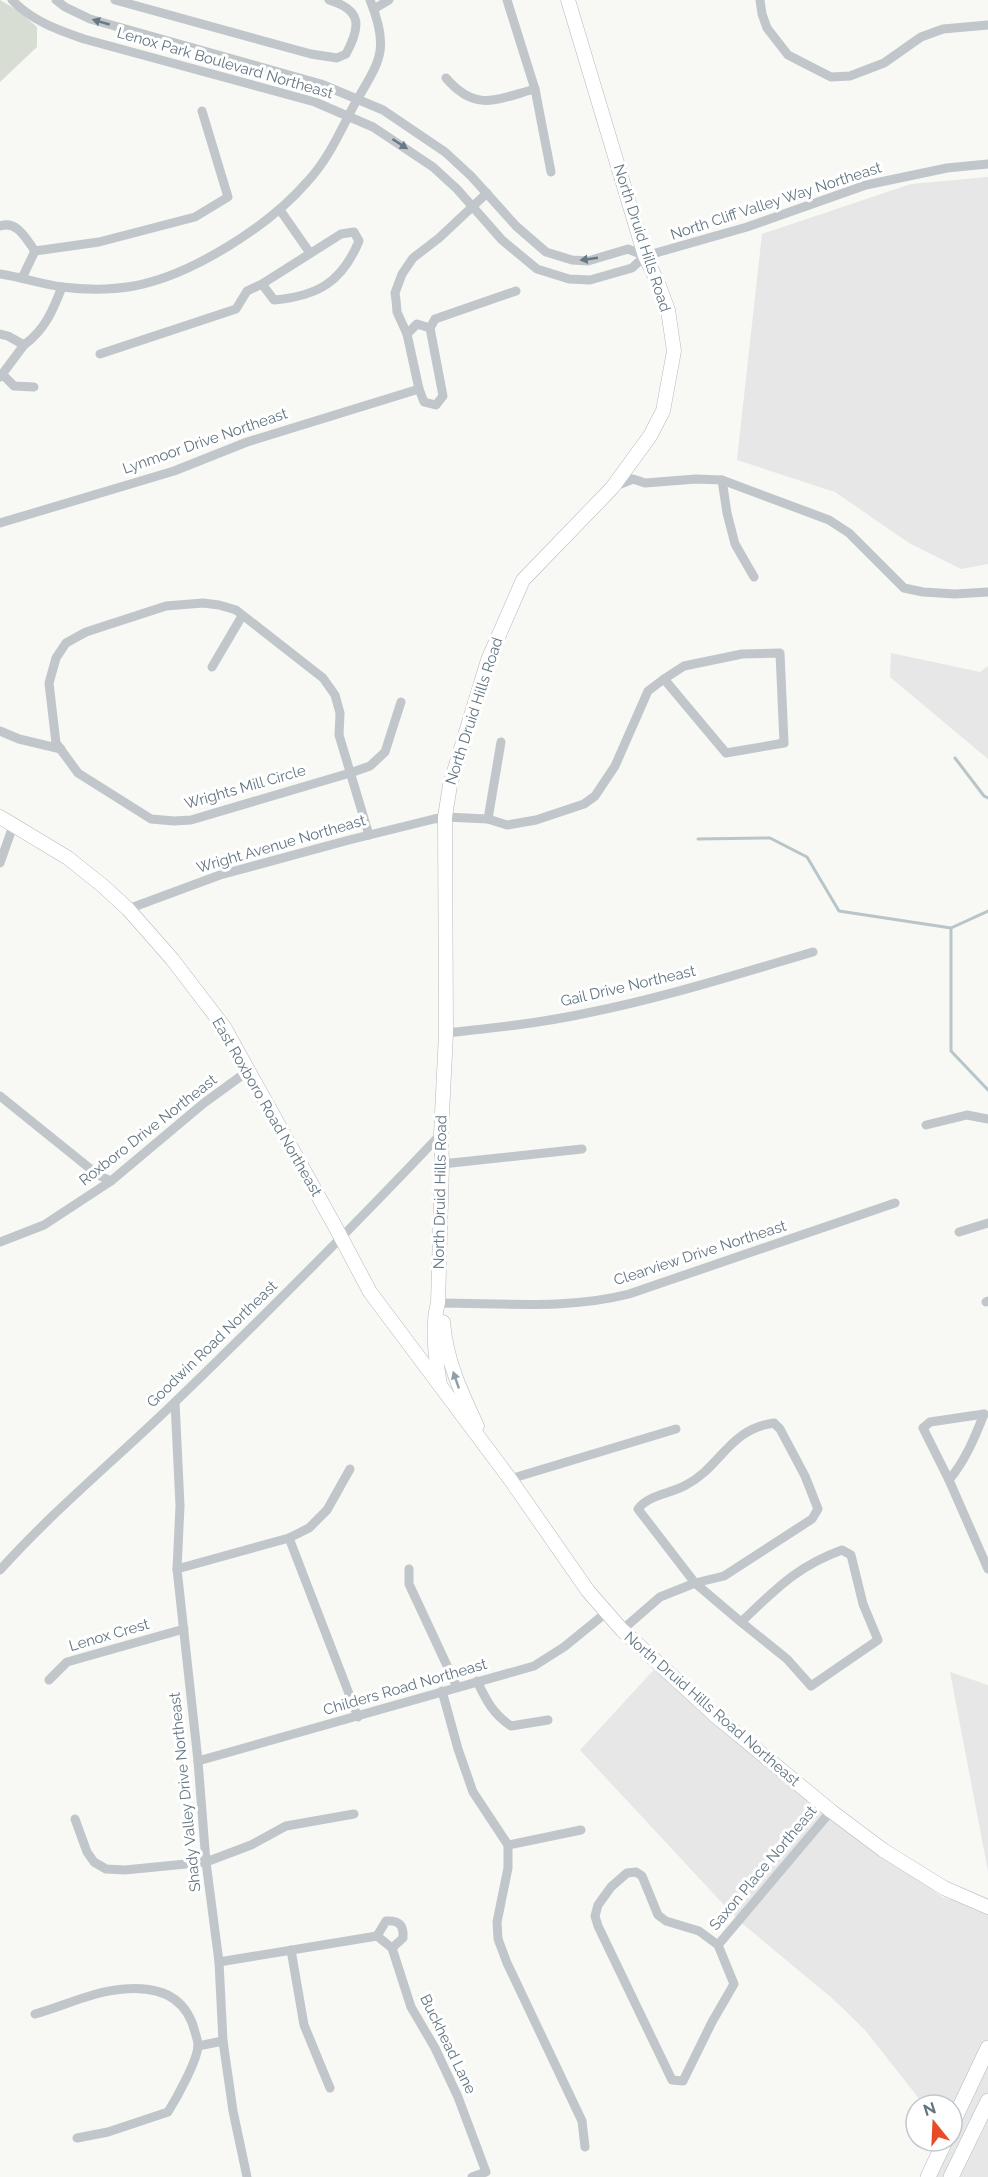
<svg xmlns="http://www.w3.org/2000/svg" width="988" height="2177" viewBox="0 0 988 2177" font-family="Raleway,sans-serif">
  <rect width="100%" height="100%" fill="#f8f8f5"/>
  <g fill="#e6e7e6">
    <polygon points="988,177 988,564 961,569 909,543 835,492 737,460 762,234 911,184"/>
    <polygon points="891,653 980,672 988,666 988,759 890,677"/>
    <polygon points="659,1664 842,1821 942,1897 988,1909 988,2177 932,2177 952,2141 952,2105 924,2105 865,2030 833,1999 738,1920 580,1750"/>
    <polygon points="950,1672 988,1685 988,1871"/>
  </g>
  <polygon fill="#d8ddd4" points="0,0 17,10 37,27 37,47 0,82"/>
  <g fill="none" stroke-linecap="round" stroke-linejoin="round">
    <g stroke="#b8c5c9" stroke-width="3">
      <polyline points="955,758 984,796 988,798"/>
      <polyline points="698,839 770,838 807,857 839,911 951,928"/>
      <polyline points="988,911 951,928 951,1051 988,1090"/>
    </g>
    <g stroke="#b3babe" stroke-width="15">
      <g id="secondary">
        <polyline points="0,817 68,858 103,886 128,909 172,959 224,1027 336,1228 370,1292 510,1479 588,1591 622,1630 717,1717 831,1811 883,1850 944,1888 988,1907"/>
        <path d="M443 1322C446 1360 461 1392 477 1426"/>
        <path d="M440 1385C436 1360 431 1327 438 1303L442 1164 441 1134 446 1033 445 817 450 785 488 660 523 580 612 488 650 436 663 411 674 351 668 310 658 283 645 256 568 0"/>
      </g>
    </g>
    <g stroke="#b4babe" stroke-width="16">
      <g id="primary">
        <polyline points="952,2124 988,2048"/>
        <polyline points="928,2177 945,2141"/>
        <polyline points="951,2177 988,2101"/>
      </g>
    </g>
    <g stroke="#c1c6ca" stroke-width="9">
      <path d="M12 0C32 21 58 30 84 39L315 102 373 127 433 167 457 189 502 240 537 269 569 279 590 280 632 268 645 256"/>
      <polyline points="56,0 65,7 90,19 321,84 383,110 445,152 471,176 516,226 546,252 572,260 588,261 628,249 645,256"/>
      <path d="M115 0 311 54 337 58 346 54C361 26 362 10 329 0"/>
      <polyline points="507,0 535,89 551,172"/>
      <polyline points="760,0 762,14 767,28 788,55 831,77 850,76 884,63 921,37 943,29 988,25"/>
      <polyline points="374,9 389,0"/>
      <path d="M446 78C476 113 497 99 535 89"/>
      <polyline points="280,210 310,253"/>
      <path d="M0 226C17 220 26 239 35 251"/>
      <polyline points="645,256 747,227 866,185 947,168 988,164"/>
      <path d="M0 274C21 277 41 284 62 287 86 290 111 290 134 286 192 275 269 226 307 182 327 161 339 134 352 109 377 63 392 54 370 0"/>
      <polyline points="22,278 35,251 99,242 195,217 228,197 202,111"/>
      <polygon points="417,324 430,328 443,396 436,405 424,402 419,389 407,334"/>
      <polyline points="430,328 435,319 516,291"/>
      <path d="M0 334 8 336 24 345C45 330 53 310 62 287"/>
      <polyline points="407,334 397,312 396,300 395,293 402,274 413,258 439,238 487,193"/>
      <path d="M100 354 236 309 247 291 262 284 341 234 354 232 359 241C342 282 318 296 274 300L262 284"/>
      <polyline points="3,375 14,386 34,387"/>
      <polyline points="0,377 24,345"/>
      <polyline points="722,480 727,513 735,544 754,577"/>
      <polyline points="613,487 633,479 645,483 696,479 722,480 829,520 849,533 904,588 923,592 955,594 988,592"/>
      <polyline points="0,523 174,471 247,442 419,389"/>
      <polygon points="780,653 784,743 726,753 664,679 684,666 742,654"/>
      <polyline points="212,667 242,616"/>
      <polyline points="0,731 19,739 61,749"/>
      <polyline points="488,819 501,742"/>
      <polyline points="369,835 339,735 340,713 335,695 323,678 236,610 219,605 203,603 166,606 86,632 66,643 56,658 49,683 56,743 78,773 151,819 174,821 191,820 350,773 370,766 385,752 401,702"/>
      <polyline points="0,863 13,826"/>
      <polyline points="128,909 220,875 349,840 434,819 445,817 488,819 507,825 536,820 584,804 595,796 615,766 648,691 664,679"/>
      <path d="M446 1033C493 1028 541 1023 587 1013 663 998 738 974 813 952"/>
      <polyline points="0,1096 98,1175 111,1181"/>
      <polyline points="926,1125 967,1115 988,1119"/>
      <polyline points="442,1164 582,1149"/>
      <polyline points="959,1232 988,1223"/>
      <polyline points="0,1242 44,1225 111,1181 204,1103 248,1071"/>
      <polyline points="986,1302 988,1301"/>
      <path d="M438 1303C501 1303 567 1310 629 1294L895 1203"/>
      <polyline points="175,1402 180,1506 177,1569 198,1761 206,1862 219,1962 223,2041 233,2111 247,2177"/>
      <polyline points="984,1414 930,1422 923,1428 949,1480 988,1569"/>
      <path d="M774 1423 780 1429 805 1476 818 1509 812 1519 724 1576 695 1583 638 1509C648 1495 670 1494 686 1485 721 1467 729 1429 774 1423Z"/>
      <polyline points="510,1479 676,1429"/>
      <path d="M949 1480C965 1461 975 1437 984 1414"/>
      <polyline points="289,1538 358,1717"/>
      <path d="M842 1550 851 1555 863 1604 878 1640 811 1686 787 1659 741 1622C775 1590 797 1566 842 1550Z"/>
      <polyline points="177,1569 289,1538 309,1528 327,1510 350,1469"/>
      <polyline points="409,1569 409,1584 457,1687"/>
      <path d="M0 1570C54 1510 116 1459 174 1403 265 1315 354 1226 441 1134"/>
      <polyline points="622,1630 660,1597 695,1583 741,1622"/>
      <polyline points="49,1680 67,1662 184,1629"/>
      <path d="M477 1681C486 1700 493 1714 511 1726L548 1720"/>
      <polyline points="442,1691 458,1749 473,1792 508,1845 508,1868 497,1922 498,1939 507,1963 582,2121 585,2147"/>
      <polyline points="198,1761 534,1666 564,1647 607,1612"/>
      <polyline points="75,1819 87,1852 94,1862 106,1869 125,1870 206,1862 251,1845 286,1826 354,1814"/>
      <polyline points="508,1845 581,1830"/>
      <path d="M377 1936 386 1921C399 1920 404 1925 403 1938L392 1948"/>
      <polyline points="718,1945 734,1984 712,2022 683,2081 672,2080 598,1926 595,1916 598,1905 611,1887 627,1873 636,1872 642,1876 658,1915 666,1921 699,1931 718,1945 831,1811"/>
      <polyline points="291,1950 304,2025 330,2088"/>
      <polyline points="219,1962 377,1936 392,1948 411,2007 435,2048 458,2097 486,2172 472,2177"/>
      <path d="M35 2014C64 2006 94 1991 124 1989 158 1986 186 1996 195 2032 196 2036 198 2041 198 2045 198 2060 176 2099 168 2112L108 2132 77 2138"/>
      <polyline points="198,2046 223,2041"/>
    </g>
    <use href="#secondary" stroke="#fff" stroke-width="14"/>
    <use href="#primary" stroke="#fff" stroke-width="15"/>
  </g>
  <defs><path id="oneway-solid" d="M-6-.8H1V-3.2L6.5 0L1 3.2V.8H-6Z" transform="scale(1.5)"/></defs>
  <g fill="#677985">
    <use href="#oneway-solid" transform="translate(101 22) rotate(-164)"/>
    <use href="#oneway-solid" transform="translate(400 144) rotate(33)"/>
    <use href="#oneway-solid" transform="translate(589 259) rotate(172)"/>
  </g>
  <use fill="#919ea7" href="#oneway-solid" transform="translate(456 1380) rotate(-109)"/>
  <g text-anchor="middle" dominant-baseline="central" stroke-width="6" stroke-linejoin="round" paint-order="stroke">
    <g font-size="15" fill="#627581" stroke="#fff">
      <text transform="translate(225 63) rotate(16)">Lenox Park Boulevard Northeast</text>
      <text transform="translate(776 201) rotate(-18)">North Cliff Valley Way Northeast</text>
      <text transform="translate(642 238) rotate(72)">North Druid Hills Road</text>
      <text transform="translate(205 441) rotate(-19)">Lynmoor Drive Northeast</text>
      <text transform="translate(474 711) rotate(-72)">North Druid Hills Road</text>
      <text transform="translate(245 787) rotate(-16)">Wrights Mill Circle</text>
      <text transform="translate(281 844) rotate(-16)">Wright Avenue Northeast</text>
      <text transform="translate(628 986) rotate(-13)">Gail Drive Northeast</text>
      <text transform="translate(267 1107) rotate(60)">East Roxboro Road Northeast</text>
      <text transform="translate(148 1130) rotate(-38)">Roxboro Drive Northeast</text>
      <text transform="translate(440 1192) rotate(-89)">North Druid Hills Road</text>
      <text transform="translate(700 1253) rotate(-18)">Clearview Drive Northeast</text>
      <text transform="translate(212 1344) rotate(-44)">Goodwin Road Northeast</text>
      <text transform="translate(109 1635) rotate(-16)">Lenox Crest</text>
      <text transform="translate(405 1687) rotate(-16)">Childers Road Northeast</text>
      <text transform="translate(712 1709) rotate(41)">North Druid Hills Road Northeast</text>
      <text transform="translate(185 1792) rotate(-96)">Shady Valley Drive Northeast</text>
      <text transform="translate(763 1868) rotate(-50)">Saxon Place Northeast</text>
      <text transform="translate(448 2044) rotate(64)">Buckhead Lane</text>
    </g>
  </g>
  <g transform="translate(934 2123) rotate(342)"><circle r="28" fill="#ffffff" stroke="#c0c8cd" stroke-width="1.5"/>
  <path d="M0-4.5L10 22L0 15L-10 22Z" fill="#e84b25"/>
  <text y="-9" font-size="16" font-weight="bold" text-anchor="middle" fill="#627581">N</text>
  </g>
</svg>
